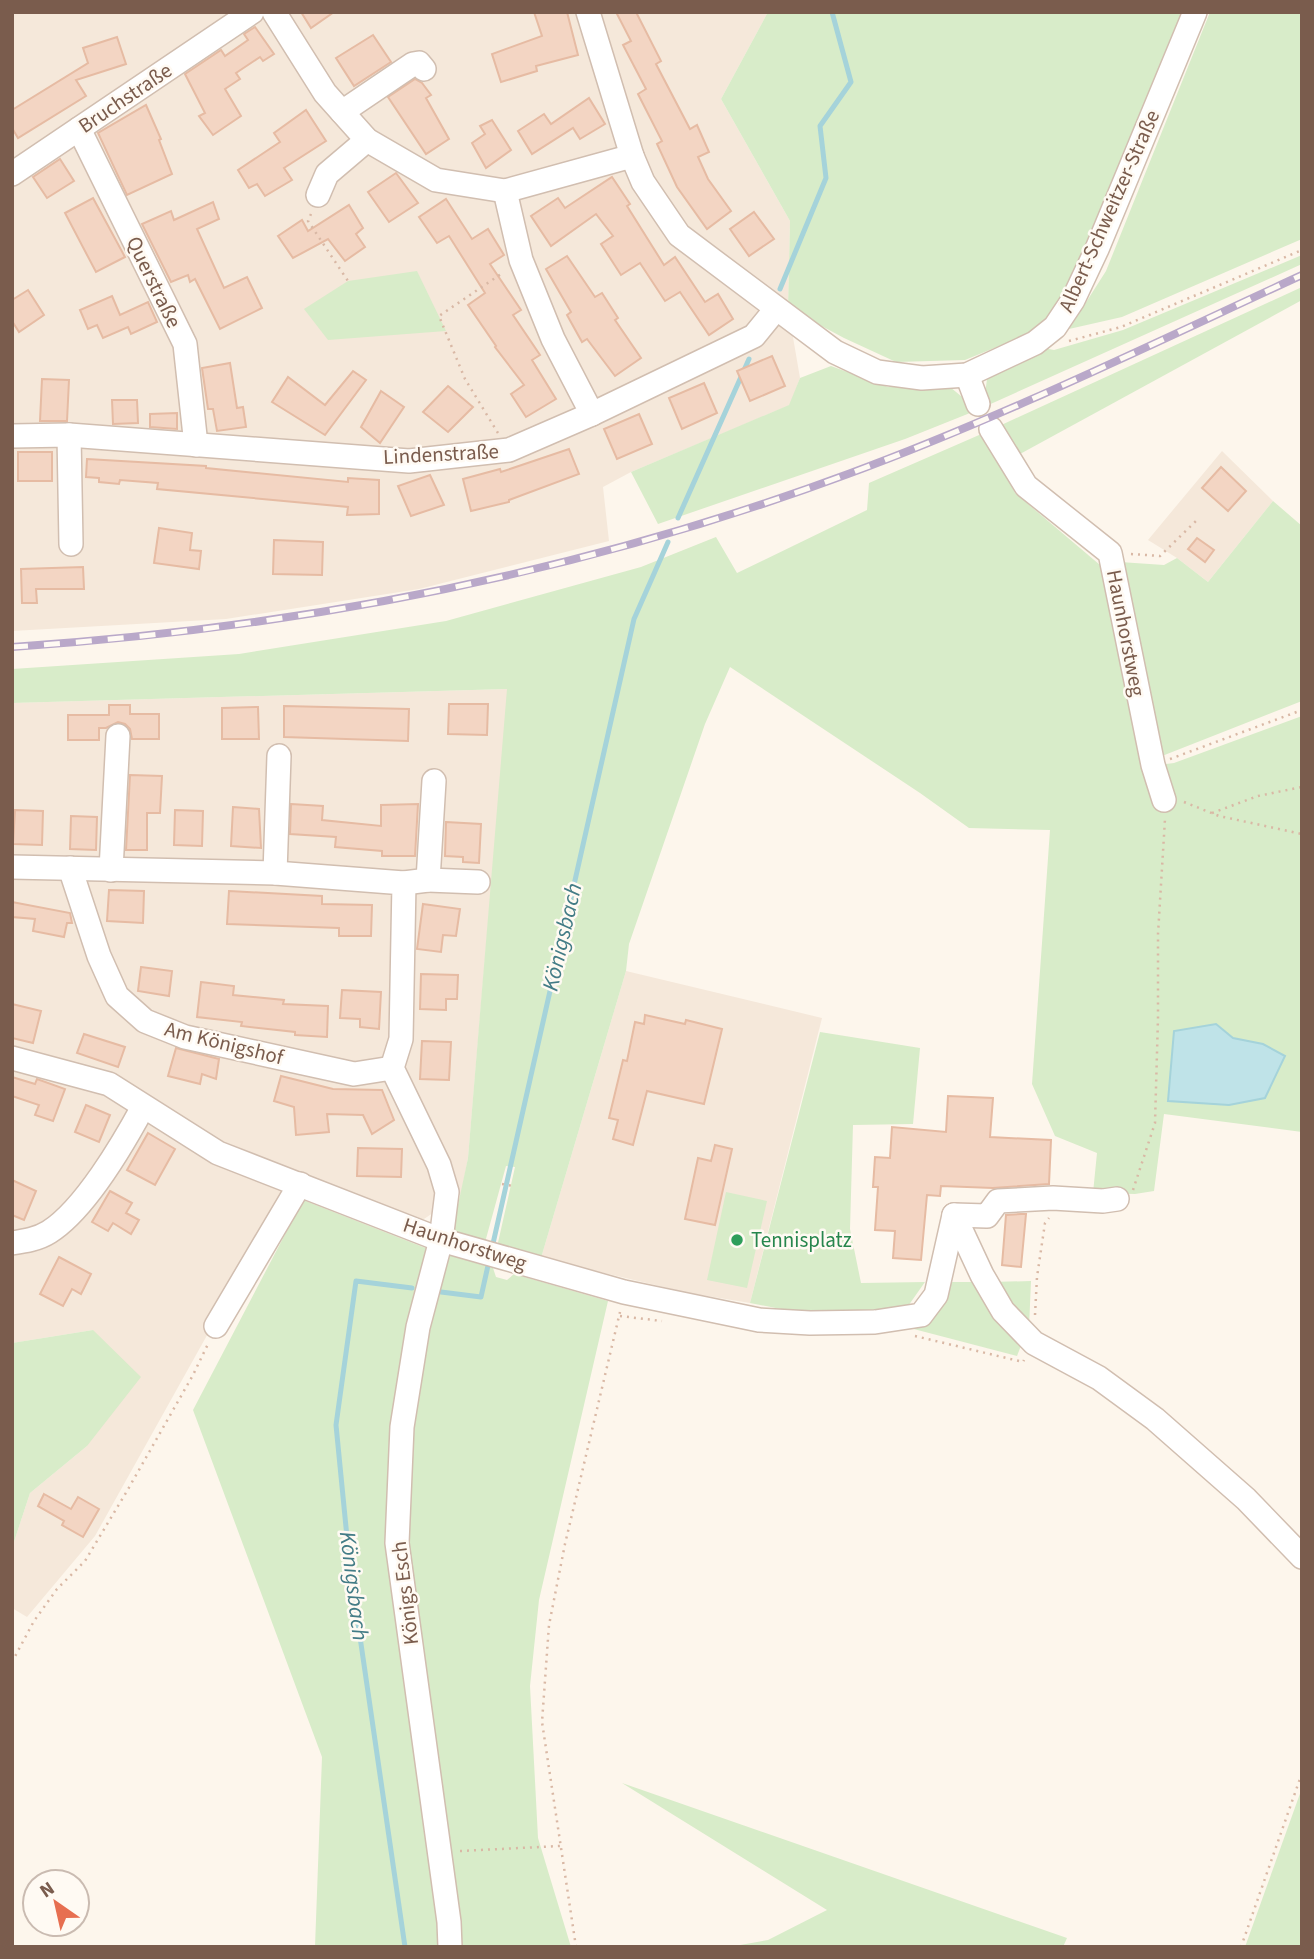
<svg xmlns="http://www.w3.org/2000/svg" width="1314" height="1959" viewBox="0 0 1314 1959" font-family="'Source Sans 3',sans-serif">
  <rect width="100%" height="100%" fill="#fdf6ec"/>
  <g fill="#f5e8da">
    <polygon points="12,12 768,12 721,99 790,221 788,308 800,378 790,405 631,472 603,487 609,541 419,589 226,619 12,631"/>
    <polygon points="1222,451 1273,501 1208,582 1177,558 1148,540"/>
    <polygon points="508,689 468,1158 461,1194 418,1223 297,1174 95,1536 27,1617 12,1608 12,1548 30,1493 87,1446 93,1330 12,1343 12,703"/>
    <polygon points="626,971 822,1018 750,1303 689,1293 541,1258"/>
  </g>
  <g fill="#d8ecc9" fill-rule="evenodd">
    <polygon points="768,12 1184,12 1066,294 1047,321 1028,334 965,360 896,362 844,338 788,308 790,221 721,99"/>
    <polygon points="1210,12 1302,12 1302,239 1122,317 1069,329 1106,271"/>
    <polygon points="1302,255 1302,264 975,411 905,439 658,524 631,472 789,405 800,378 831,366 888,387 950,387 973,406 984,401 988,372 1038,347 1054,350 1123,330"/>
    <polygon points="417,271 446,331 328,340 304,309 348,281"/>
    <polygon points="1302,287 1302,300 1020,454 997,427"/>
    <path d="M986 432 1015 493 1100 565 1142 767 1174 763 1302 716V1132L1164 1114 1154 1191 1135 1194 1093 1193 1097 1153 1055 1136 1032 1084 1050 830 969 828 920 793 730 667 705 724 629 944 626 971 541 1258 497 1247 515 1167 506 1166 484 1246 452 1233 468 1158 507 689 12 703V669L239 654 446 621 641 567 716 537 737 573 867 510 869 483ZM1233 1038 1262 1044 1229 1105 1212 1104Z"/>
    <polygon points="1273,501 1302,526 1302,701 1162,756 1120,562 1164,565 1177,558 1208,582"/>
    <polygon points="820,1032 920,1048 913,1124 853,1125 850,1229 861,1283 925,1282 906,1309 796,1312 750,1303"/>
    <polygon points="726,1192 767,1201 747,1288 707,1280"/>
    <polygon points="303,1200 423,1247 493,1268 496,1277 507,1280 514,1274 608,1301 539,1600 530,1686 538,1838 571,1947 315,1947 322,1757 193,1410"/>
    <polygon points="1031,1281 1029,1328 991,1282"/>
    <polygon points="947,1282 979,1282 1022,1343 1017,1356 906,1327"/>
    <polygon points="93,1330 141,1377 87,1446 30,1493 12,1548 12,1343"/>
    <polygon points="622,1783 1067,1938 1063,1947 729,1947 768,1940 827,1910"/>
    <polygon points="1302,1788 1302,1947 1245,1947"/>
  </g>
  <polygon fill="#bfe3e8" stroke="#a5d3da" stroke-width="2" points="1216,1024 1233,1038 1263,1044 1285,1056 1265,1098 1229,1105 1168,1101 1174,1031"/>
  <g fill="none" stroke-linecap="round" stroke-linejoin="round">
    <g stroke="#a5d3da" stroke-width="5">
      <polyline points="780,289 826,178 820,126 851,82 832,12"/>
      <polyline points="678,518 749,359"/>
      <polyline points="492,1248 634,619 668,542"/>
      <polyline points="441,1292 481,1297 489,1261"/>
      <polyline points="405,1947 350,1568 336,1425 356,1281 412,1288"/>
    </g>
  </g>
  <g fill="#f3d5c3" stroke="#e6bba3" stroke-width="2">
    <polygon points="301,12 334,12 311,28"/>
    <polygon points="534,12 567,12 578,55 536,66 537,71 501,82 492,54 542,36"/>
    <polygon points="616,12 636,12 661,61 656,64 690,129 697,125 709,152 698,157 708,179 731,211 707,229 677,187 657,144 662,141 638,94 646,89 623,45 631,41"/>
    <polygon points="255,27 274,54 263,61 260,57 236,73 240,79 225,89 241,116 213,135 199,116 205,113 185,74 221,50 225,56 248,40 244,34"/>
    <polygon points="373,35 391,62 354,86 336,58"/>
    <polygon points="117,37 126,64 76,80 86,96 18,138 12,128 12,110 88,63 83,48"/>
    <polygon points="415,79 422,83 431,95 426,98 449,139 426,154 388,97"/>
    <polygon points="589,98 605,124 580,139 573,128 532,154 518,131 544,114 551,124"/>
    <polygon points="146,105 161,139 159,140 172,174 127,195 98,133"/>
    <polygon points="306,110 326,141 284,168 292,180 265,196 257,184 249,188 238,170 280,142 274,133"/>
    <polygon points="492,120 511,150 486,168 472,143 485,134 480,126"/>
    <polygon points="60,159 74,181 47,198 33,177"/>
    <polygon points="396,173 418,203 389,222 368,192"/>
    <polygon points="612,177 630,204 627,206 664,265 675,257 705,302 718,294 733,319 709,335 680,292 665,301 640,263 621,275 601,244 613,236 596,214 551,246 531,216 558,198 565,208"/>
    <polygon points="93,198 125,257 96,272 65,213"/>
    <polygon points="446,199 472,239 488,229 504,255 490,264 521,310 513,315 540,355 532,360 556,399 526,417 511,394 524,385 495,347 496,346 468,305 485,293 449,236 437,243 419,217"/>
    <polygon points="213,202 219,219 197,229 224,288 247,277 262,308 220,329 195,279 190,282 188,275 171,282 142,224 171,211 174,220"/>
    <polygon points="349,205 363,228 356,234 365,247 345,261 328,239 293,258 278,236 302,220 308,231"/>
    <polygon points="754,212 774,239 749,256 730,229"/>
    <polygon points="567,256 595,297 602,293 618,318 615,320 641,358 615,376 587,339 582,342 567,315 571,312 546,269"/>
    <polygon points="28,290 44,315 19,332 12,321 12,300"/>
    <polygon points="112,296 120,315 148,302 157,322 131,334 128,327 103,338 97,325 88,329 80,310"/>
    <polygon points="772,356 785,386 750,401 737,371"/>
    <polygon points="230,363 237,408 243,407 246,427 217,431 213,409 208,409 202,368"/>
    <polygon points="353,371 366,380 325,435 272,402 288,377 325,405"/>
    <polygon points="42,379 69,380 67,421 40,421"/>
    <polygon points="704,383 717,413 682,429 669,398"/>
    <polygon points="448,386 473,407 448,432 423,412"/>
    <polygon points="381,391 404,407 380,443 361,427"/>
    <polygon points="112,400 137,400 138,423 113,424"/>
    <polygon points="177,413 177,429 150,427 150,414"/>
    <polygon points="639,414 652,444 617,459 604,429"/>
    <polygon points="569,449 579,474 509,500 509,502 471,511 463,479 500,469 501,472"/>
    <rect x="18" y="452" width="34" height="29"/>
    <polygon points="87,459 206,466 206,468 348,482 348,478 379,480 379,514 347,515 348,507 157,489 158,483 120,480 119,484 99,482 99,478 86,477"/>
    <polygon points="1221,467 1246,491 1228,511 1202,488"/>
    <polygon points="430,475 444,505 411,516 398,486"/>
    <polygon points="159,528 192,533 190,550 201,551 199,569 154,563"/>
    <polygon points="1197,538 1214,550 1205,562 1188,549"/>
    <polygon points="274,540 323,542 322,575 273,574"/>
    <polygon points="83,567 84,589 36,589 37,603 22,603 21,569"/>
    <polygon points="449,704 488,704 487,735 448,734"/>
    <polygon points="109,705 130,705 130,714 159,714 159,739 132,739 130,729 125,724 118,722 106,728 99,728 99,740 68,740 68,715 109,715"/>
    <polygon points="284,706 409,709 408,741 284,737"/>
    <polygon points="258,707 259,739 222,739 222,708"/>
    <polygon points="130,775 162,776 160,813 147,813 147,850 126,850"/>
    <polygon points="291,804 323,806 322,820 381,826 381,805 418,804 415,856 382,856 382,851 335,847 336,837 290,834"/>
    <polygon points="233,807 259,809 261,848 231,846"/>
    <polygon points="15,810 43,811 42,845 13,844"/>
    <polygon points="175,810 203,811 202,846 174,845"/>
    <polygon points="71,816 97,817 96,850 70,849"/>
    <polygon points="446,822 481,824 479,863 463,862 463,857 445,856"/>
    <polygon points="109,890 144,891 143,923 107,921"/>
    <polygon points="229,891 322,896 322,904 372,905 371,936 339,936 339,928 227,924"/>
    <polygon points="12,902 70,913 72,923 67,923 64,937 33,931 35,919 12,917"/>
    <polygon points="423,904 460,909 456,936 443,935 441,952 417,949"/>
    <polygon points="141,967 172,971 169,996 138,991"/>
    <polygon points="421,974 458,975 457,999 446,999 446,1010 420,1009"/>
    <polygon points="201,982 234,986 233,995 284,1000 283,1004 328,1006 327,1037 295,1035 295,1032 241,1026 242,1022 197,1017"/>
    <polygon points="342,990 381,992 379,1029 360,1027 360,1019 340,1018"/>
    <polygon points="12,1004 41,1011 33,1043 12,1038"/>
    <polygon points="645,1015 685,1024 686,1020 722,1029 704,1104 647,1091 633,1145 613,1139 618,1120 609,1118 623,1060 627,1061 635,1022 644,1024"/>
    <polygon points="84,1034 125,1047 118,1067 77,1053"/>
    <polygon points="422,1041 451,1042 449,1080 420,1079"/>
    <polygon points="176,1048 219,1059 216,1079 202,1074 200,1084 168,1076"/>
    <polygon points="281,1076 333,1089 382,1090 394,1120 372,1134 363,1115 327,1114 329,1132 296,1135 294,1107 274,1101"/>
    <polygon points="12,1077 35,1084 37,1079 65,1089 53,1121 35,1115 39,1105 12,1096"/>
    <polygon points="948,1096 993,1098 990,1137 1051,1140 1049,1184 993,1188 941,1186 940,1196 927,1195 921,1260 893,1258 895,1231 875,1230 878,1187 873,1187 875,1157 890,1158 892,1127 946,1132"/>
    <polygon points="86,1105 110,1115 99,1142 75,1132"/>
    <polygon points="148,1133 175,1149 155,1185 127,1170"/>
    <polygon points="715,1145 732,1149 715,1225 685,1219 698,1158 711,1161"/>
    <polygon points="358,1148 402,1149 401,1177 357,1176"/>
    <polygon points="12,1180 36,1191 24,1220 12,1215"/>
    <polygon points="110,1191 132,1203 126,1213 139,1220 131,1234 113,1223 108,1231 92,1222"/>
    <polygon points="1021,1214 1026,1214 1021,1267 1002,1265 1006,1215"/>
    <polygon points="59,1257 91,1274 81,1294 72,1289 63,1306 40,1294"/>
    <polygon points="44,1494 71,1509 78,1497 99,1509 83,1537 62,1525 64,1521 38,1506"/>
  </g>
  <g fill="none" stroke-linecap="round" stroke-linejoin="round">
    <g stroke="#d1beb0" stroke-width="26">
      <g id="minor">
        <polyline points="274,12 325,93 367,140 436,180 505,191 632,156"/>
        <polyline points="588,12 632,156 643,182 679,235 835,352 877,372 922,378 967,375 1035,343 1055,327 1073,300 1097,249 1195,12"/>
        <polyline points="342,112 413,64 419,63 424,69"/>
        <polyline points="79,129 185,344 196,445"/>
        <polyline points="12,174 252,12"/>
        <polyline points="505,191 521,260 553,339 592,414"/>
        <polyline points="318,195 327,174 367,140"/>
        <polyline points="967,375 978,404"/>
        <polyline points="991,429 1026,486 1110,553 1153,765 1164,800"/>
        <polyline points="69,435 71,544"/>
        <polyline points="12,436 69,435 409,461 509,450 592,414 754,336 776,309"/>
        <polyline points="12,867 275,873 404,883 401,1039 392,1068 439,1165 447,1192 441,1240 418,1327 402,1427 397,1543 449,1922 450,1947"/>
        <polyline points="70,868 99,956 117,996 145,1021 185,1037 354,1074 392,1068"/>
        <polyline points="111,870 118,736"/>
        <polyline points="275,873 279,756"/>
        <polyline points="428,880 478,882"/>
        <polyline points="404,883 428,880 434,781"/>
        <polyline points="12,1058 109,1084 218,1153 441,1240 624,1292 759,1320 810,1323 875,1322 921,1315 936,1295 954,1215 987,1216 998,1201 1053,1198 1103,1201 1117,1199"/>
        <polyline points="954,1215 982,1275 1003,1311 1034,1343 1099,1378 1155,1419 1246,1499 1302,1557"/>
        <path d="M12 1243C25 1241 38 1239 49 1232 84 1210 123 1144 143 1107"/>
        <polyline points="216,1326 300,1184"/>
      </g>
    </g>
    <g stroke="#d9b8a5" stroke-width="2.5" stroke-dasharray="2 5" stroke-linecap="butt">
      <polyline points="311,214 308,221 348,281"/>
      <polyline points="1069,341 1121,327 1302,250"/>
      <polyline points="498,433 465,379 439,316 504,272"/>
      <polyline points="1131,554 1160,556 1197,520"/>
      <polyline points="1170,759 1302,710"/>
      <polyline points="1184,802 1219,816 1302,834"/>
      <polyline points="1212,813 1258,796 1302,787"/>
      <polyline points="502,1184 513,1186"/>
      <polyline points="1133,1190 1155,1123 1158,1018 1158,934 1165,819"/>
      <polyline points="1035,1315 1037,1277 1045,1223 1049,1218"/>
      <polyline points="620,1316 662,1321"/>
      <polyline points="915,1336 1023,1362 1024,1360"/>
      <polyline points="12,1662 34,1621 57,1589 85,1561 127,1491 193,1375 208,1344"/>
      <polyline points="460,1851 560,1846"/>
      <polyline points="576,1947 542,1722 549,1625 565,1544 620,1312"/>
      <polyline points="1241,1947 1302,1773"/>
    </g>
    <use href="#minor" stroke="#fff" stroke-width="23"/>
    <g stroke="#b9a8c9" stroke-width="8">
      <path id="rail" d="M12 647C299 628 578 574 848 474 1003 417 1152 344 1302 275"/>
    </g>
    <use href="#rail" stroke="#fffaf3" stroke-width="5" stroke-dasharray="16" stroke-linecap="butt"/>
  </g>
  <circle fill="#2e9e5b" stroke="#fffaf3" stroke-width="2.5" cx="737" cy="1240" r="7"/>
  <g text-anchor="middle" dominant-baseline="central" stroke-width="5" stroke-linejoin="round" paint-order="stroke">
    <g font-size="21" fill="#7a5c4d" stroke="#fffaf3">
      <text transform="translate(125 98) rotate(-34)">Bruchstraße</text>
      <text transform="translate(1109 211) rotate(-66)">Albert-Schweitzer-Straße</text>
      <text transform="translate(154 282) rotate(64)">Querstraße</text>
      <text transform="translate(441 454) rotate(-3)">Lindenstraße</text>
      <text transform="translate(1126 633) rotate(79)">Haunhorstweg</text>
      <text transform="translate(224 1043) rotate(14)">Am Königshof</text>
      <text transform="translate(465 1244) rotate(18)">Haunhorstweg</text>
      <text transform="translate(405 1593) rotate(-97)">Königs Esch</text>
    </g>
    <g font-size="21" fill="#27864d" stroke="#fffaf3" text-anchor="start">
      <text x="751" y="1240">Tennisplatz</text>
    </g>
    <g font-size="23" font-style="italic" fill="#437c86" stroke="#fffaf3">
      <text transform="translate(562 937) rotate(-77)">Königsbach</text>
      <text transform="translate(354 1586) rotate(83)">Königsbach</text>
    </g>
  </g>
  <rect width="1314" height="1959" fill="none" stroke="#7a5c4d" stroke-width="28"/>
  <g transform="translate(56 1903) rotate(326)"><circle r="33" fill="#fffaf3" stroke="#cabbb1" stroke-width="2"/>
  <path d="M0-5L12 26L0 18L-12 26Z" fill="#e76f51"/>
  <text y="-10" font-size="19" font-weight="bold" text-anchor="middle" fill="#7a5c4d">N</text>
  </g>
</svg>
